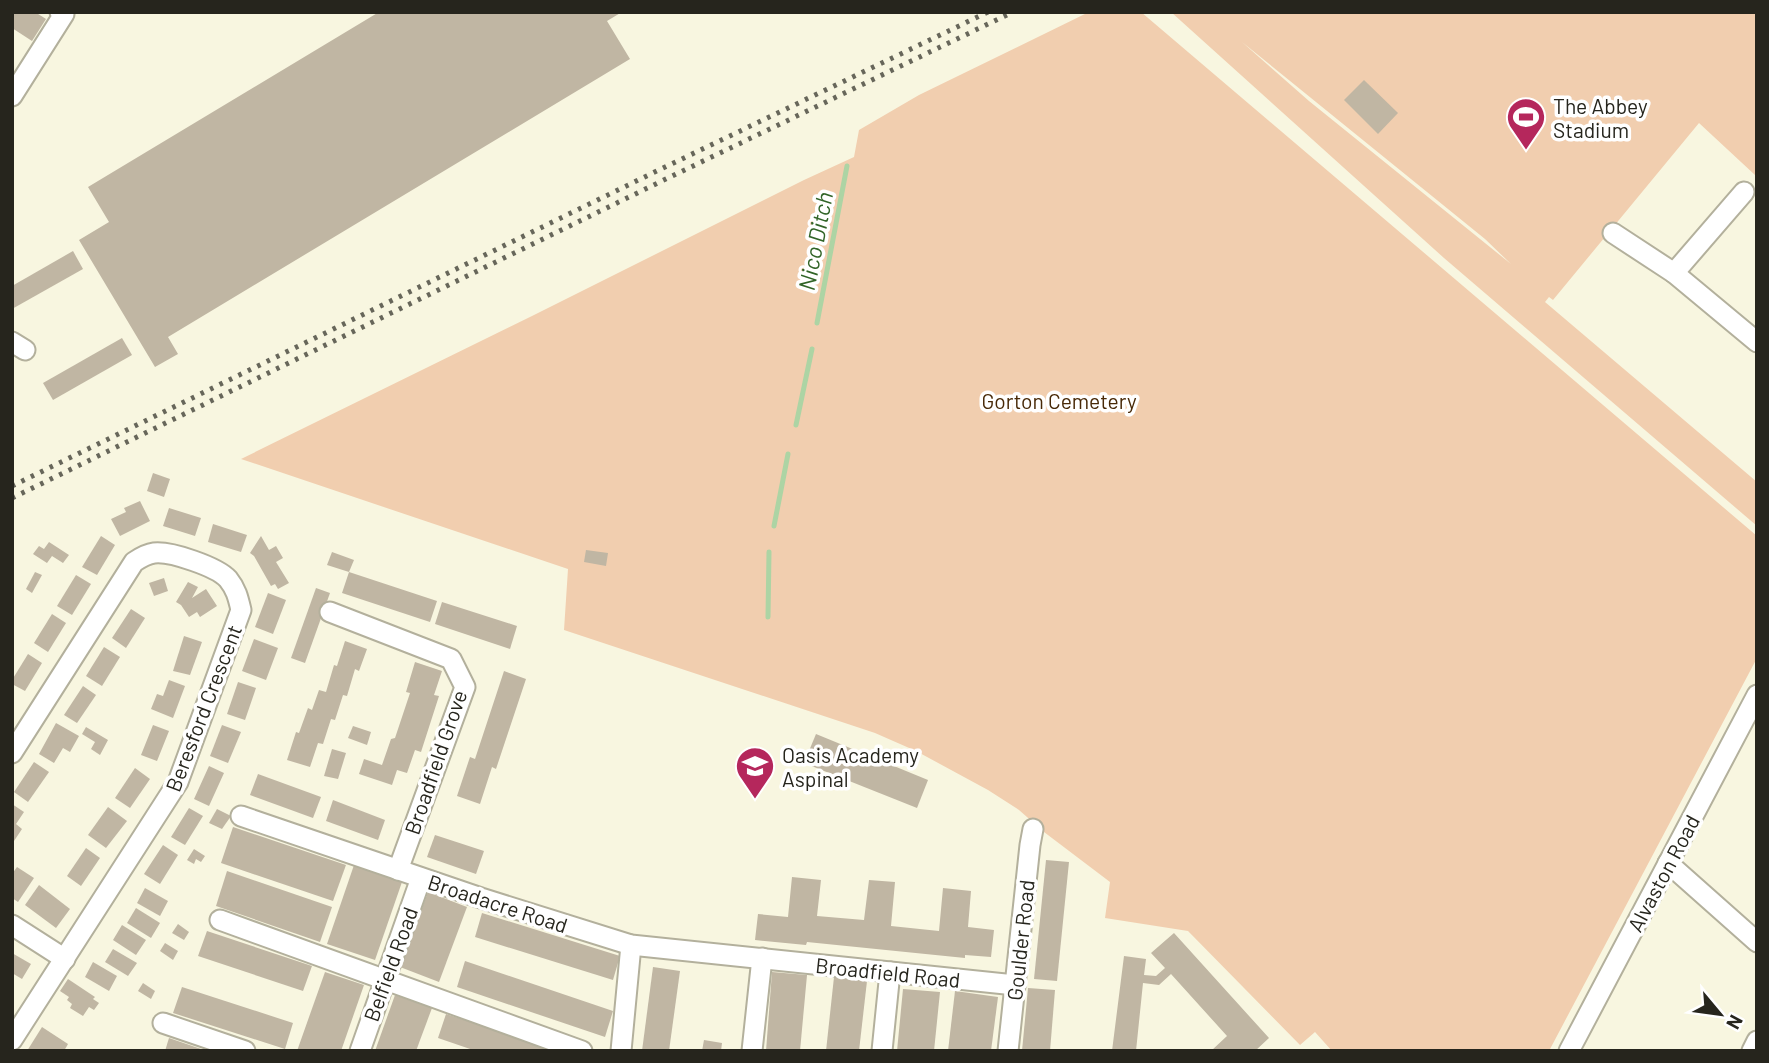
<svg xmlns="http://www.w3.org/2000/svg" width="1769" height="1063" viewBox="0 0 1769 1063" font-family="Barlow,sans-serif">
  <rect width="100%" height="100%" fill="#f8f6e0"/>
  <g fill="#f1ceaf" fill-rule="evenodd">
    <polygon points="1089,12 1141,12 1757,536 1757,658 1549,1051 1332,1051 1315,1032 1300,1045 1188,931 1105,918 1110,882 1044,832 1019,810 988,790 916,751 875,733 564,630 568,569 241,459 532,316 804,180 854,157 859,130 919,95"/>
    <path d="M1171 12H1757V173L1755 175 1699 123 1553 300 1549 297 1545 302 1757 482V526L1444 258ZM1242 42 1485 239 1511 264 1309 101Z"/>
  </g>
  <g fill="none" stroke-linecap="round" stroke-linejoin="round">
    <g stroke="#add4a4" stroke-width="5">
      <polyline points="817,323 847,166"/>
      <polyline points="796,425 812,349"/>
      <polyline points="774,526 788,454"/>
      <polyline points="768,617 769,552"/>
    </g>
  </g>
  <g fill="#c0b6a3">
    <polygon points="12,12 35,12 46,19 32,41 12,28"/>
    <polygon points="379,12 622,12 607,21 630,59 168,337 178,354 155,367 79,240 109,222 88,187"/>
    <polygon points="1364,80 1398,113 1378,134 1344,100"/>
    <polygon points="73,251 83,269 12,309 12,286"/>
    <polygon points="122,338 132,355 53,400 43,383"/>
    <polygon points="153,473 170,479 164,497 147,491"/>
    <polygon points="140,501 150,521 120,536 111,519 126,512 124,508"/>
    <polygon points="169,508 201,518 195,536 163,526"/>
    <polygon points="213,524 247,535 241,552 208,542"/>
    <polygon points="101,536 115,545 97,575 82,567"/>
    <polygon points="261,536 269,550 276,546 283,558 276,562 289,583 278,589 275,584 271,586 254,556 250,553"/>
    <polygon points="49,542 69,555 63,563 52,556 47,563 33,554 39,546 44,549"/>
    <polygon points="586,550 608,553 606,566 584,562"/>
    <polygon points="332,552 354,560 349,572 327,565"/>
    <polygon points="35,572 42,575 32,593 26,589"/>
    <polygon points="349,572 437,601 430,622 342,593"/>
    <polygon points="76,575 91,584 72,615 57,606"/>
    <polygon points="164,578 168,591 154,596 149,583"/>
    <polygon points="188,582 198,587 192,598 206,589 217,606 200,617 197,612 189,617 181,605 176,602"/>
    <polygon points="316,588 330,593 305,663 291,658"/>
    <polygon points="268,593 286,600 273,634 255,627"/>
    <polygon points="442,602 517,626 510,649 435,624"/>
    <polygon points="131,609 145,618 126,648 112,638"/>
    <polygon points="52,614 66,623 48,652 34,643"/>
    <polygon points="184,636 202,642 190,675 173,671"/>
    <polygon points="254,639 278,648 266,680 242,671"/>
    <polygon points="345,641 367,649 359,671 355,669 347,696 343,695 335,720 331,719 323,744 318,743 310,767 287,760 296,732 299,733 308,708 312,710 319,690 326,692 334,665 337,666"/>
    <polygon points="104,647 120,657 102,686 86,676"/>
    <polygon points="28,654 42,663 25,691 12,684 12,680"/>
    <polygon points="415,662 442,671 434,695 439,696 421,752 415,750 407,773 397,770 392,785 359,774 364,759 382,765 391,739 395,738 410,693 406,692"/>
    <polygon points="504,671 526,679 496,769 492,767 480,804 457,796 470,757 475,759"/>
    <polygon points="169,680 185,686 173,718 151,709 157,694 163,696"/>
    <polygon points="238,682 256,688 245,720 227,714"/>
    <polygon points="83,686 96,695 77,723 64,715"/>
    <polygon points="56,723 79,736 70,752 63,748 54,763 39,754"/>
    <polygon points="153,725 169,731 157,761 141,755"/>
    <polygon points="222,725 241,732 228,763 210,756"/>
    <polygon points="353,726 371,732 367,745 348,738"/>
    <polygon points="86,727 108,740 100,755 91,749 95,742 82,734"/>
    <polygon points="816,734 928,780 917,808 804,763"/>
    <polygon points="332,749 346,753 338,779 324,776"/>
    <polygon points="34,762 49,772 28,802 14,792"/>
    <polygon points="209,766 224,773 209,806 194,799"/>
    <polygon points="135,768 150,779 130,808 115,798"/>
    <polygon points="258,774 321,797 313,818 250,795"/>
    <polygon points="333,800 385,820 378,840 326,821"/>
    <polygon points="12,804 24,812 16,824 22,829 12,844"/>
    <polygon points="108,807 127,821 106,848 88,835"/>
    <polygon points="189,808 203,816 185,845 171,837"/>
    <polygon points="217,809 231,816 222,829 209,823"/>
    <polygon points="233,827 346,865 333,901 221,863"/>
    <polygon points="435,835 484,851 476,874 427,857"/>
    <polygon points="163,845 178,855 160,884 144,874"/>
    <polygon points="86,848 100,858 81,886 67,876"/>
    <polygon points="194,849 205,856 201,862 196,859 194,864 187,860"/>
    <polygon points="1046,860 1069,862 1057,981 1034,979"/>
    <polygon points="354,865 402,882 375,960 327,944"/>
    <polygon points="17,867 34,878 18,902 12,898 12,874"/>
    <polygon points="227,871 332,907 320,942 216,906"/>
    <polygon points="792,877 821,880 817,916 864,920 869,880 895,882 891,926 939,931 943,888 971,891 968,927 994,930 991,957 965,955 965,958 807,942 806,945 755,940 758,914 788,917"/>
    <polygon points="39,885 70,909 56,928 25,905"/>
    <polygon points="145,888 168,901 160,916 137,903"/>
    <polygon points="428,892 467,907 439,982 400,967"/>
    <polygon points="136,908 160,923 151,938 127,923"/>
    <polygon points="482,913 620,956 613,980 475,937"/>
    <polygon points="178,924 189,932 184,940 172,933"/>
    <polygon points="122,925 146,940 136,955 113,940"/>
    <polygon points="207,931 312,966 303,991 198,956"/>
    <polygon points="1174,933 1269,1038 1255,1051 1211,1051 1227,1036 1171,974 1159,985 1143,983 1136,1051 1112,1051 1124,956 1146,959 1144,975 1156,976 1165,968 1151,953"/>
    <polygon points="165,943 178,951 173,960 160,951"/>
    <polygon points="113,949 137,963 128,976 105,962"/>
    <polygon points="12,953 31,964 22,979 12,973"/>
    <polygon points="465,961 613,1011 605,1037 457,987"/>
    <polygon points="93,962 117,976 109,991 85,977"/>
    <polygon points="653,967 680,971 669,1051 642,1051"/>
    <polygon points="325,972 364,985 341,1051 297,1051"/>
    <polygon points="772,972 807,975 800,1051 766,1051"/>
    <polygon points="834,977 867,981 859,1051 826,1051"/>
    <polygon points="68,979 95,997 93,999 99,1003 94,1010 89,1007 83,1016 70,1008 72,1004 67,1000 69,997 60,991"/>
    <polygon points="143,983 155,991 151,999 138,991"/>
    <polygon points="182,987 293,1023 285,1049 173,1013"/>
    <polygon points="1028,988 1055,990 1050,1051 1022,1051"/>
    <polygon points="903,989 940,992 934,1051 897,1051"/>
    <polygon points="955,991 998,997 991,1051 948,1051"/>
    <polygon points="395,995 432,1008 416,1051 375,1051"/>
    <polygon points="446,1014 557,1050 557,1051 476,1051 438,1038"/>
    <polygon points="42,1027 68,1044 64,1051 27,1051"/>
    <polygon points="169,1038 204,1050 204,1051 165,1051"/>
    <polygon points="704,1040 722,1043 721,1051 702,1051"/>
  </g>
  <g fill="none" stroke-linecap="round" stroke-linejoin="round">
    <g stroke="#b3b09c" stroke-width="23">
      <g id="street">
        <polyline points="12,96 64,14 60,12"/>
        <polyline points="1613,233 1674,273 1757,342"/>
        <polyline points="1674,273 1744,192"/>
        <polyline points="12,342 25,350"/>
        <polyline points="330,612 451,659 465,687 398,870"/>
        <path d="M12 753 134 562C140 558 146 554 154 553 171 551 217 567 228 579 236 589 238 597 241 610L178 782 12 1040"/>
        <polyline points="241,816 481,898 631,945 1015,985"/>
        <polyline points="1668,863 1757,942"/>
        <polyline points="220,920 582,1051"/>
        <polyline points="12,925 65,959"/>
        <polyline points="163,1023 245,1051"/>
        <polyline points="360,1051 421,878"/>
        <polyline points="621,1051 631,945"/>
        <polyline points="752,1051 762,958"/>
        <polyline points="882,1051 890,972"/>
        <polyline points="1008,1051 1030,845 1033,829"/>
        <polyline points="1569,1051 1757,695"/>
        <polyline points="1752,1051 1757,1041"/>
      </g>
    </g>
    <use href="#street" stroke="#fff" stroke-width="19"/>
    <g stroke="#67665a" stroke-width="5" stroke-dasharray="3.5 7" stroke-linecap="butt">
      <polyline points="12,486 663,168 988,12"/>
      <polyline points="12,498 668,178 1013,12"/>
    </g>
  </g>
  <defs>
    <g id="stadium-pin" transform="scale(2.0125)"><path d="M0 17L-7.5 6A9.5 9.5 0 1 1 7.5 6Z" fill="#b5275c" stroke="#fff"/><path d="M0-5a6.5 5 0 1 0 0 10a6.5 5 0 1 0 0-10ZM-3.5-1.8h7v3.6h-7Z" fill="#fff"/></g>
    <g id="school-pin" transform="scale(2.0125)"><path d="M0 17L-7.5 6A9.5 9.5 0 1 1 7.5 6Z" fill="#b5275c" stroke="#fff"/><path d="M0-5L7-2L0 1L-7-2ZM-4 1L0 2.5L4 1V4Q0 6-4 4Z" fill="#fff"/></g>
  </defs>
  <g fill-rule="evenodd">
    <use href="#stadium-pin" x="1526" y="117"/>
    <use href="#school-pin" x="755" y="766"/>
  </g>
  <g text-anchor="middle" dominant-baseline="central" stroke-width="7" stroke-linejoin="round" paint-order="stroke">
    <g font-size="21" fill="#26251d" stroke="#fff" text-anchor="start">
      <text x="1553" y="105">The Abbey<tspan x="1553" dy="24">Stadium</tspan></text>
      <text x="782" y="754">Oasis Academy<tspan x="782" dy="24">Aspinal</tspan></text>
    </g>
    <g font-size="21" fill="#482907" stroke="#fff">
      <text x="1059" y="400">Gorton Cemetery</text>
    </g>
    <g font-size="21" fill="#26251d" stroke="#fff">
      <text transform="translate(203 708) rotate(-69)">Beresford Crescent</text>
      <text transform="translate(435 762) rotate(-71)">Broadfield Grove</text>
      <text transform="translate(1663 873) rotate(-62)">Alvaston Road</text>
      <text transform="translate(498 903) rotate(18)">Broadacre Road</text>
      <text transform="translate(1020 940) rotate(-84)">Goulder Road</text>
      <text transform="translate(390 964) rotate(-70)">Belfield Road</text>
      <text transform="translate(888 972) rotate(6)">Broadfield Road</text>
    </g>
    <g font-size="23" font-style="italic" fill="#316427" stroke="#fff">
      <text transform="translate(815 241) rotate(-79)">Nico Ditch</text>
    </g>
  </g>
  <rect width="1769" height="1063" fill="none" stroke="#26251d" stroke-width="28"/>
  <g transform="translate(1720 1014) rotate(119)" stroke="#ffffff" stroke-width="5" paint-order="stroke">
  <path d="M0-5L12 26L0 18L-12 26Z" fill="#26251d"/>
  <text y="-10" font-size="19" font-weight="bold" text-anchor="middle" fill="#26251d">N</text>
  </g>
</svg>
